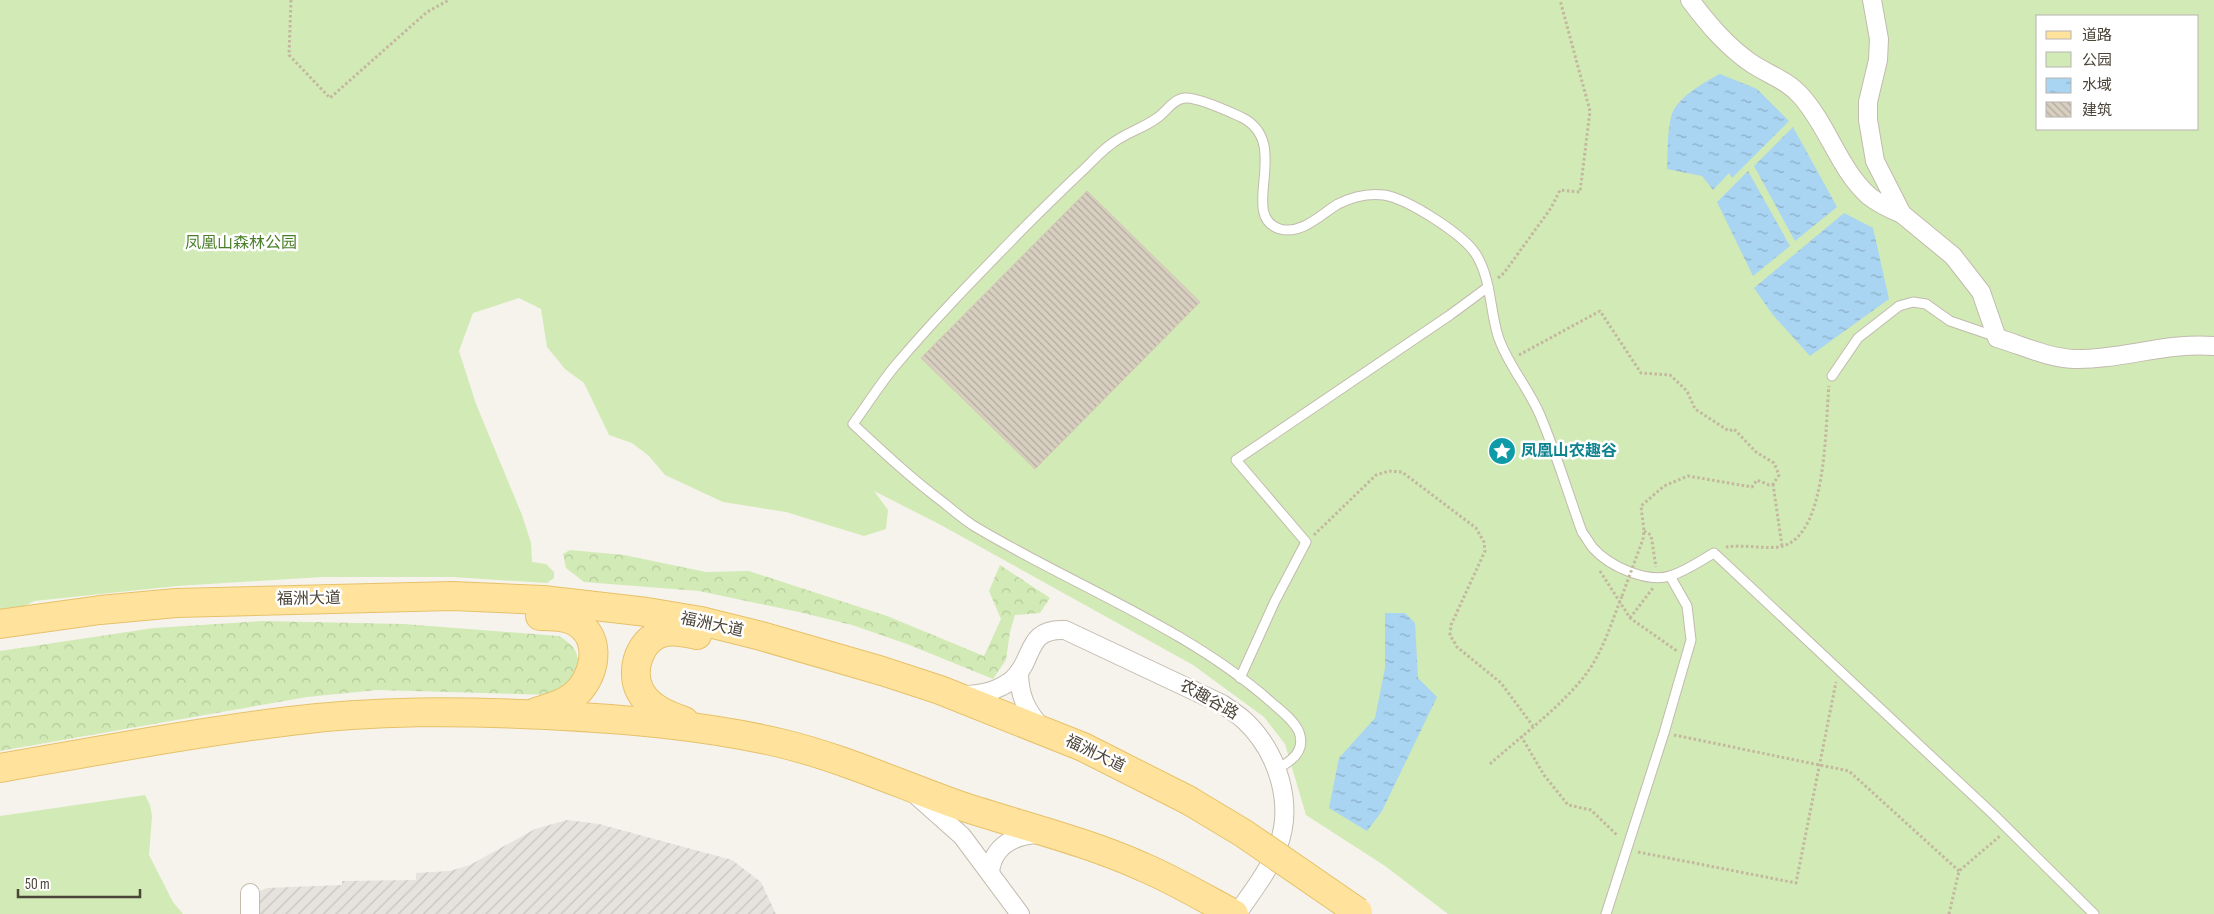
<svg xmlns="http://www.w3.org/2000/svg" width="2214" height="914" viewBox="0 0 2214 914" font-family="'Sofia Sans Condensed','Noto Sans SC',sans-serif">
  <defs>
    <pattern id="industrial-furrows" width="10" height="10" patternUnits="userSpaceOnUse" patternTransform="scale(1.25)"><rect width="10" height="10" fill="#e6e2dd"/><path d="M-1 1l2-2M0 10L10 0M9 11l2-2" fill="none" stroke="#c7c3be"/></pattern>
    <pattern id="forest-crowns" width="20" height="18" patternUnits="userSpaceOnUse" patternTransform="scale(1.25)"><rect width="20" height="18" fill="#d2eab5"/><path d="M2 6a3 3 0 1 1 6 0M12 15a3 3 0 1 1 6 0" fill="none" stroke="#b6ca9c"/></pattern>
    <pattern id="water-ripples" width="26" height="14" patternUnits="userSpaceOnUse" patternTransform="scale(1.25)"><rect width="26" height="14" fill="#a9d4f2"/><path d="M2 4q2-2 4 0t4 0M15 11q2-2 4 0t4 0" fill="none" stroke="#8caec5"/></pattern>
    <pattern id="building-back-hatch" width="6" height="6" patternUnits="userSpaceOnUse" patternTransform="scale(1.25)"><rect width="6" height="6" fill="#d8cfc1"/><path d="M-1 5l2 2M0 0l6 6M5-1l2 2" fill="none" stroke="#b1aa9e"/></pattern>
  </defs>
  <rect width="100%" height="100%" fill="#f6f3ec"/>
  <polygon fill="url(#industrial-furrows)" points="567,820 599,824 732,860 761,882 776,914 253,914 258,892 267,888 342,885 342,881 416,880 416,873 450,871 470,865 535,829"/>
  <g fill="url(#forest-crowns)">
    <polygon points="570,550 624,555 706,572 749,571 887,616 984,656 1001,619 989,591 1000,565 1050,598 1040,613 1015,615 1010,632 1006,660 993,679 907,644 852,625 799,612 699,591 584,582 566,568 563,554"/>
    <path d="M263 621 404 624 559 636C578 648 579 653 577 676L554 695 377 690 307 697 0 751V651L154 628Z"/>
  </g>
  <g fill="#d2eab5" fill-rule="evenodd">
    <path d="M0 0H2214V914H1448L1385 866 1306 815 1285 744 1264 717 1193 665 939 524 874 491 888 510 886 529 864 536 786 512 723 502 665 475 649 456 632 443 609 435 584 383 565 369 547 347 541 309 519 298 473 313 459 351 476 404 522 515 531 543 532 562 546 564 554 572V578L547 583 453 577H322L177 586 34 601 0 619ZM2038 16H2198V129H2038Z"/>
    <polygon points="145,795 150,805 152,816 149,855 173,902 183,914 0,914 0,816"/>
  </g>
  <g fill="url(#water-ripples)">
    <path d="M1720 74 1757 89 1789 121 1732 178 1729 173 1713 190 1702 176 1667 169C1668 152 1667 134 1671 117 1675 99 1704 82 1720 74Z"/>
    <polygon points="1793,127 1837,207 1795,241 1754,166"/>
    <polygon points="1748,171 1790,246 1753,276 1717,202"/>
    <polygon points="1844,213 1873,228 1889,299 1810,356 1773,315 1754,288"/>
    <polygon points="1385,613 1405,613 1415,623 1418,678 1437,697 1382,811 1367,831 1329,808 1339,758 1375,718 1385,668"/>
  </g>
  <polygon fill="url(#building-back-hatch)" stroke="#d3c7b4" points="1087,191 1200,302 1035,469 921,358"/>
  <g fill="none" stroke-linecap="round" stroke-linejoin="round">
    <g stroke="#c2bbae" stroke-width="11">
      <g id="service">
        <polyline points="1832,376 1858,338 1899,306 1913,302 1926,304 1950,321 1997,337"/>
        <polyline points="1240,678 1275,601 1306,542 1236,460 1450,315 1488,287"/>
        <path d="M1276 769C1291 762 1306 751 1299 732 1294 720 1280 710 1271 702 1186 627 1070 584 974 526 964 520 954 511 944 503 912 479 883 452 853 424 867 405 880 384 895 366 932 322 972 281 1012 240 1034 217 1057 195 1080 173 1090 164 1099 153 1110 145 1124 133 1142 129 1157 118 1166 112 1173 99 1185 98 1198 97 1228 111 1241 117 1294 142 1237 216 1280 229 1302 235 1321 214 1338 204 1352 197 1369 193 1384 195 1408 199 1465 235 1477 256 1491 280 1490 310 1498 336 1507 364 1528 387 1540 415 1556 453 1568 493 1582 532 1586 537 1589 543 1593 548 1609 566 1646 583 1670 576 1686 571 1700 561 1714 553L1995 816 2094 914"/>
        <polyline points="1606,914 1664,733 1691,640 1687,606 1670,576"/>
      </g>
    </g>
    <g stroke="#c2bbae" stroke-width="20">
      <g id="minor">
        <path d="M1690 0C1708 24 1728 48 1754 65 1770 75 1788 81 1801 96 1828 126 1839 169 1869 196 1879 204 1890 209 1902 214"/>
        <path d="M1872 0 1879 39 1878 60 1868 102V120L1875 161 1902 214 1953 256 1981 292 1997 338C2021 345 2048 358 2074 359 2121 360 2166 342 2214 346"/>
        <path d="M1019 672C1019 695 1026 711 1042 728"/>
        <path d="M961 695C978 695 999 691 1013 679 1035 659 1025 628 1065 630L1222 704C1229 709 1237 714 1244 720 1278 752 1295 805 1277 849 1268 872 1251 893 1237 914"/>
        <polyline points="917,796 962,836 1020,914"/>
        <path d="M990 872C993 846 1014 835 1039 834"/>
        <polyline points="250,893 250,914"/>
      </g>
    </g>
    <g stroke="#e6c16a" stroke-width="30">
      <g id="primary">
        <polyline points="0,624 100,610 176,603 452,596 543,600 647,612 701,621 761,636 882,671 940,690 1083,747 1188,800"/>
        <path d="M536 712C548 708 562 705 572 697 595 680 605 637 574 621 564 616 551 616 540 616"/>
        <path d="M684 721C667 715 649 708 640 691 629 669 641 636 666 632 676 630 688 633 697 635"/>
        <path d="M0 768C97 751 193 733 290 721 375 710 461 711 546 715 624 719 703 725 780 743 843 758 901 785 961 806 1022 826 1085 841 1143 867 1174 880 1204 898 1234 914"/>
      </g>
    </g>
    <g stroke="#c4b79f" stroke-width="3" stroke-dasharray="2.5 2.5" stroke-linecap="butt">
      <polyline points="291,0 289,55 330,98 427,12 449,0"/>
      <polyline points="1498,278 1504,273 1551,208 1560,190 1580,192 1590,111 1560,0"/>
      <polyline points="1519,355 1600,311 1641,373 1670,375 1687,391 1695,409 1729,431 1734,429 1756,452 1774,463 1779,475 1773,484 1769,485 1757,480 1752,487 1688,476 1664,486 1641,506 1644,531 1643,539"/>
      <polyline points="1773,484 1782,546"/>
      <polyline points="1644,531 1651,535 1656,567"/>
      <polyline points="1314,535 1376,475 1389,471 1402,472 1476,528 1484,542 1485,551 1451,625 1450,635 1457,647 1501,683 1533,726"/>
      <path d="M1726 547C1743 544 1769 550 1783 546 1828 533 1825 423 1829 386"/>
      <polyline points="1600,571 1630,618 1677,651"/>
      <polyline points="1630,618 1653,588"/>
      <polyline points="1674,735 1849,771 1959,871"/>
      <polyline points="1521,736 1544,775 1568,805 1591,810 1618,836"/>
      <path d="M1490 764C1521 736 1565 704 1589 670 1604 648 1612 621 1622 596"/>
      <polyline points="1638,852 1796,883 1836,682"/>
      <polyline points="1949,914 1959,871 2000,836"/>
    </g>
    <use href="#service" stroke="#fff" stroke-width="9"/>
    <use href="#minor" stroke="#fff" stroke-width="18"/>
    <use href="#primary" stroke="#ffe39c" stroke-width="28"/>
    <g stroke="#e6c16a" stroke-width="30" stroke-linecap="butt">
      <polyline id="primary-bridge" points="1188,800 1243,833 1358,912"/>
    </g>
    <polyline stroke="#c4b79f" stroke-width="3" stroke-dasharray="2.5 2.5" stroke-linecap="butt" points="1622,596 1643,539"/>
    <use href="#primary-bridge" stroke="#ffe39c" stroke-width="28"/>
  </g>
  <defs>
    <g id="sight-disc" transform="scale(1.4375)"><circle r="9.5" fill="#0f9aa8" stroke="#fff"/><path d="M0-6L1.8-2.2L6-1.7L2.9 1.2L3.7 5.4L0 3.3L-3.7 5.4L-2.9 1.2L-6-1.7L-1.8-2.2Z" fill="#fff"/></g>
  </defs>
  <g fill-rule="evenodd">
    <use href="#sight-disc" x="1502" y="451"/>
  </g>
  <g text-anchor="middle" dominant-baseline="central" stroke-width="5" stroke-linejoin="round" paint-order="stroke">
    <g font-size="16" fill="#4a7f2a" stroke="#fff">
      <text x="241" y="243">凤凰山森林公园</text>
    </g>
    <g font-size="16" font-weight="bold" fill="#0d838f" stroke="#fff" text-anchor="start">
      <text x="1521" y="451">凤凰山农趣谷</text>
    </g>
    <g font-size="16" fill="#4b4439" stroke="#fff">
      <text transform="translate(309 599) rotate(-1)">福洲大道</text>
      <text transform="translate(712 625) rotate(12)">福洲大道</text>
      <text transform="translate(1209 700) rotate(29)">农趣谷路</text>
      <text transform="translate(1095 754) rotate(26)">福洲大道</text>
    </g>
  </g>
  <rect x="2036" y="15" width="162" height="115" fill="#ffffff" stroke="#b7b4b0"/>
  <rect x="2046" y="31" width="25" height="8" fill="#ffe39c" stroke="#b7b4b0"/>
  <text x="2082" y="40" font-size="15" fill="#4b4439">道路</text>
  <rect x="2046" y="52" width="25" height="15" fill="#d2eab5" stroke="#b7b4b0"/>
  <text x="2082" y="65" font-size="15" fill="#4b4439">公园</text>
  <rect x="2046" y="78" width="25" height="15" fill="url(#water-ripples)" stroke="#b7b4b0"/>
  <text x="2082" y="90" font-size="15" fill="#4b4439">水域</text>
  <rect x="2046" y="102" width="25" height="15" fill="url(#building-back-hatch)" stroke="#b7b4b0"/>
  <text x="2082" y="115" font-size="15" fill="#4b4439">建筑</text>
  <path d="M18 889v8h122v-8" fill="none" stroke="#4b4439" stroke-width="2.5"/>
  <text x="25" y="889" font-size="15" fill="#4b4439" stroke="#ffffff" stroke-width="4" paint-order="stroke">50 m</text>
</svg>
